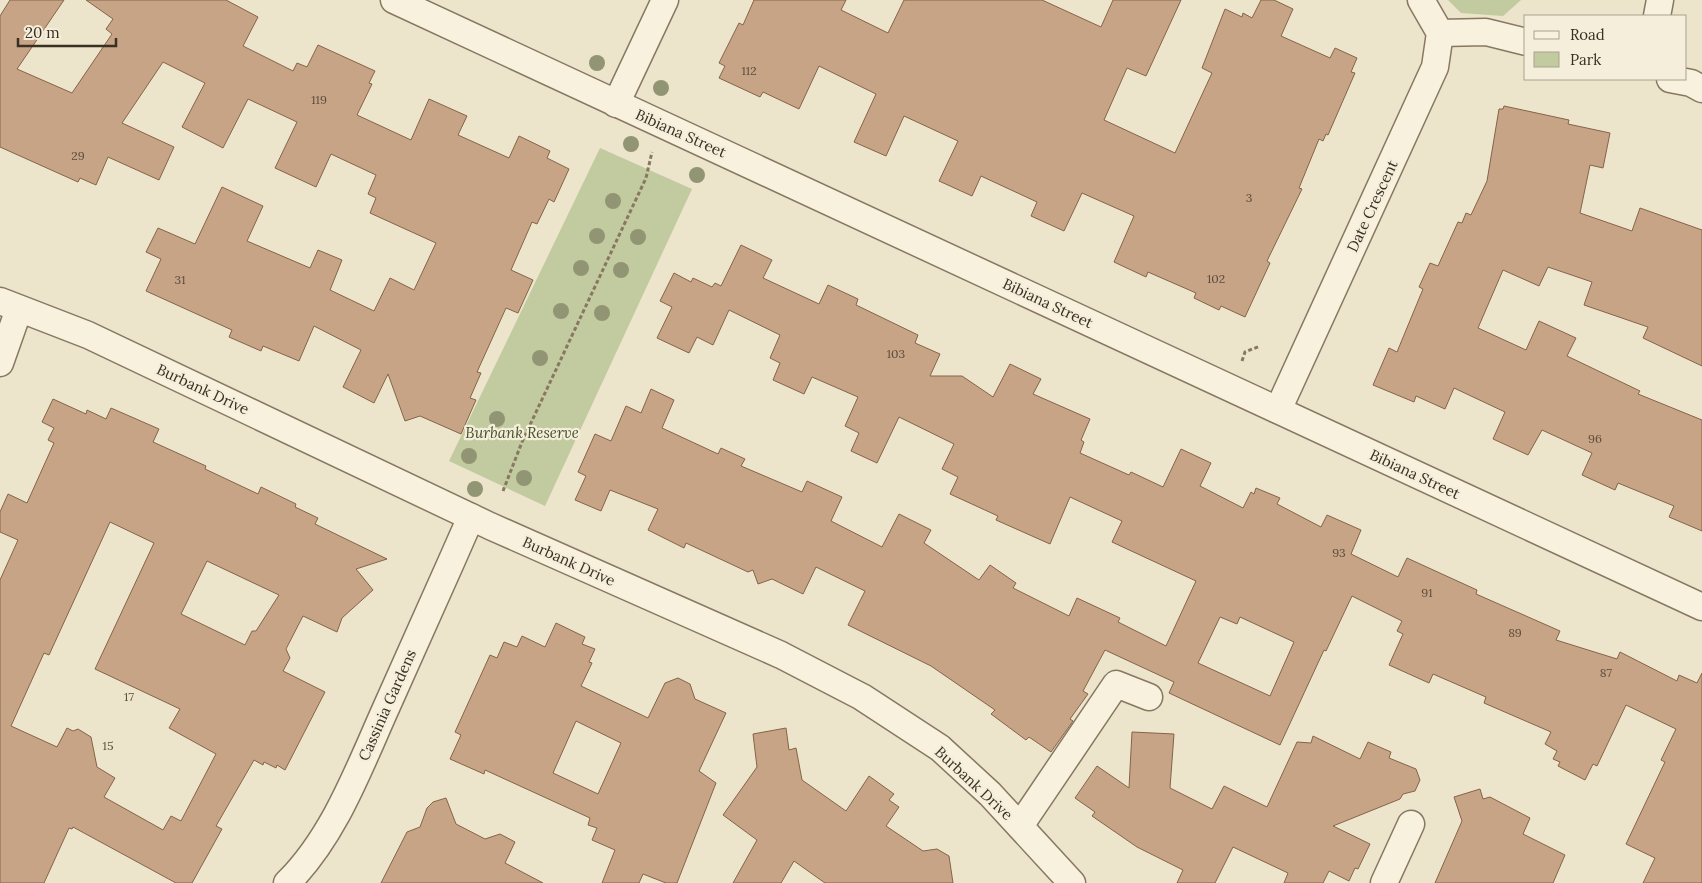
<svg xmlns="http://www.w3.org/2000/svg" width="1702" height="883" viewBox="0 0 1702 883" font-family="Lora,serif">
  <rect width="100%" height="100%" fill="#ece4cb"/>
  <g fill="#c2caa0">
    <polygon points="1448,0 1521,0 1503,16 1461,13"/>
    <polygon points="600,148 692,189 545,506 449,461"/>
  </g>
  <g fill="#c7a485" stroke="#856448" fill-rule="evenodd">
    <polygon points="10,0 64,0 17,69 72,93 112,34 106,29 113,19 86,0 226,0 258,17 243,46 293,71 297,63 307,67 318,45 375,71 369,83 372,84 357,115 411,140 429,99 467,116 458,135 509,158 519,136 550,151 547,158 569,169 554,202 549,199 537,224 532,222 511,270 533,280 518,313 506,308 477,372 481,373 470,398 476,400 461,434 420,416 405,421 388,374 374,403 343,387 361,350 314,326 299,361 263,346 261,351 229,337 232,330 146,291 161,259 146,252 158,228 195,244 222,187 263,206 247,241 310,268 318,250 342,260 330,290 374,311 390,278 414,290 436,243 370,213 376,198 368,194 376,175 331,154 316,187 275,168 297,122 248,99 223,148 182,127 205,83 163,62 122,123 174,147 159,180 108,157 96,185 80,178 78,182 0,147 0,16"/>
    <polygon points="754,0 846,0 841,10 888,33 904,0 1042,0 1101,27 1113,0 1181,0 1146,76 1127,68 1104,120 1175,153 1212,73 1202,68 1225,9 1242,17 1243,13 1252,18 1261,0 1274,0 1293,9 1281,36 1330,58 1335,48 1357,58 1351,72 1355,73 1328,135 1326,134 1323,141 1319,139 1299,188 1302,189 1267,261 1270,263 1245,317 1221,306 1219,310 1194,298 1196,293 1148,272 1146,277 1114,262 1134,216 1082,193 1064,231 1031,216 1037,202 981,176 972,196 939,181 958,141 904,116 886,156 854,142 876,94 819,66 799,109 763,92 760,97 719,78 725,66 719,63 739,23 743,25"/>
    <polygon points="1504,106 1569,120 1568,124 1610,133 1603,168 1590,165 1580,213 1632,231 1640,208 1702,230 1702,366 1643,338 1648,327 1584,305 1592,282 1548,267 1539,286 1503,270 1478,328 1526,350 1539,321 1576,338 1567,356 1640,391 1638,394 1702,420 1702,531 1669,517 1674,506 1618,483 1615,490 1582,475 1592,453 1542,430 1528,455 1493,439 1505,412 1454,388 1445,409 1416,396 1414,402 1373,385 1389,348 1397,352 1423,289 1419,287 1430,263 1438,266 1458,222 1462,223 1466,213 1471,215 1487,181 1499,109 1503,109"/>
    <path d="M741 245 772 260 763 278 819 304 828 285 858 299 856 305 918 335 915 343 940 354 930 376H962L993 397 1010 364 1041 379 1033 394 1090 419 1081 440 1084 442 1080 453 1129 475 1131 472 1163 487 1181 449 1211 463 1200 486 1243 508 1251 492 1254 494 1256 488 1280 498 1277 504 1321 527 1327 515 1361 530 1351 554 1398 577 1407 558 1477 590 1476 594 1560 631 1556 640 1617 659 1620 652 1677 681 1679 675 1697 683 1702 673V883H1643L1655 858 1626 844 1665 762 1661 760 1676 729 1626 705 1597 766 1593 764 1585 780 1558 766 1560 762 1553 759 1557 751 1545 744 1551 732 1484 703 1486 697 1433 674 1429 683 1389 665 1403 634 1397 631 1402 621 1352 596 1326 651 1324 650 1280 745 1169 693 1174 682 1105 650 1083 691 1088 694 1070 719 1073 721 1051 752 1029 737 1026 740 991 714 995 710 931 666 848 625 865 591 816 567 803 594 772 579 758 584 753 570 748 572 686 543 684 548 648 530 658 509 610 490 601 511 575 500 586 476 578 472 595 434 611 441 626 406 641 413 651 389 674 400 662 428 718 454 721 448 745 459 741 466 802 492 807 481 842 497 831 521 882 547 899 514 931 530 924 543 979 580 990 565 1016 583 1013 588 1069 616 1077 598 1120 618 1118 622 1166 646 1196 581 1112 542 1122 521 1070 497 1050 544 996 520 998 516 950 494 958 477 942 469 954 444 899 417 877 463 851 451 859 433 845 426 858 397 812 377 804 394 773 380 780 363 770 358 780 335 729 310 713 345 697 337 689 353 657 338 672 307 660 301 674 273 691 282 693 278 712 287 715 283 721 286ZM1220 617 1237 624 1240 617 1294 642 1270 696 1198 663Z"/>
    <path d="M53 399 86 414 87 410 106 419 111 408 159 429 153 442 206 466 205 469 258 494 261 487 296 504 295 507 318 518 315 524 387 559 356 569 373 590 342 618 337 632 303 616 286 649 290 658 283 671 325 692 285 770 277 765 276 768 264 762 263 765 254 760 216 826 222 829 192 883H176L73 827 72 829 69 828 44 883H0V580L18 540 0 532V512L8 494 27 503 54 443 48 440 54 428 42 422ZM110 522 154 543 95 669 180 709 169 728 216 754 181 821 171 816 163 830 104 797 115 778 97 767 91 737 78 729 73 731 67 728 57 747 11 726 44 653 49 655ZM207 561 279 595 256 631H252L245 645 181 614Z"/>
    <path d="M556 623 585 637 582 644 595 649 589 662 592 663 581 686 648 718 665 683 678 678 690 684 695 699 726 713 699 771 716 783 677 883H666L643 874 639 883H602L615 850 592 840 597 828 588 825 590 818 485 770 484 774 450 759 461 735 455 732 490 655 497 658 504 642 517 647 522 636 545 647ZM576 721 621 743 598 794 553 773Z"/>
    <polygon points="786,728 789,750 796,748 802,780 846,811 869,776 894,794 889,800 899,807 886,826 923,851 937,849 949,856 953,883 825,883 794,861 781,883 733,883 757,840 723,815 757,767 753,734"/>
    <polygon points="1132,732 1174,734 1170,788 1212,809 1224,786 1267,807 1297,742 1311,743 1313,736 1360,759 1368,742 1391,752 1389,758 1416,769 1420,780 1415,791 1403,794 1400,799 1333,826 1370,844 1358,869 1355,868 1349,881 1329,871 1323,883 1284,883 1288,873 1233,847 1215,883 1177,883 1183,870 1137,847 1092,816 1095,812 1075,798 1097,766 1129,788"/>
    <polygon points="1480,789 1483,799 1490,797 1530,818 1523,834 1565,855 1553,883 1435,883 1462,821 1454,797"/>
    <polygon points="446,798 456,824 485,839 500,834 515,842 505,863 543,883 381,883 407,832 420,827 427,808 433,802"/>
  </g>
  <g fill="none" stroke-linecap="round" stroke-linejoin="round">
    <g stroke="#887761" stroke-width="29">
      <g id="street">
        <polyline points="394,0 1702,607"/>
        <polyline points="1657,16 1660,0"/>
        <polyline points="1440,33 1486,32 1526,42"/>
        <polyline points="1670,79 1691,83 1702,89"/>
        <polyline points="616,104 665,0"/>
        <polyline points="0,301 88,335 490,526 781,655 862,697 940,748 990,794 1072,883"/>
        <polyline points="0,363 19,309"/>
        <polyline points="1278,410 1435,67 1440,33 1421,0"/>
        <polyline points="1020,826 1116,684 1149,697"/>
        <path d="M287 883C334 837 359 768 386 708 414 645 443 581 471 517"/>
        <polyline points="1384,883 1411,824"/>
      </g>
    </g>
    <g stroke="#887761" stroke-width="3" stroke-dasharray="4 2.5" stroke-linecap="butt">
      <polyline points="1242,361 1245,352 1260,346"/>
      <polyline points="503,491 522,442 646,178 652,152"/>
    </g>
    <use href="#street" stroke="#f7f1de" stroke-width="26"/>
  </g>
  <g fill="#929573">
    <circle cx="597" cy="63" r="8"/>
    <circle cx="661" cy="88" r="8"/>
    <circle cx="631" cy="144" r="8"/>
    <circle cx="697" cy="175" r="8"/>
    <circle cx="613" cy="201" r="8"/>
    <circle cx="597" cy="236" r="8"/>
    <circle cx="638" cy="237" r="8"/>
    <circle cx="581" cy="268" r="8"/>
    <circle cx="621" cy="270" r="8"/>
    <circle cx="561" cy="311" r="8"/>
    <circle cx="602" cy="313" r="8"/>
    <circle cx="540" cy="358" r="8"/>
    <circle cx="497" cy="419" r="8"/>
    <circle cx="469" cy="456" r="8"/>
    <circle cx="524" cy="478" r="8"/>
    <circle cx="475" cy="489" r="8"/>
  </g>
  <g text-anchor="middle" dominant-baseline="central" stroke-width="4.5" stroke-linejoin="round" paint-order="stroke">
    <g font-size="12" fill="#5d4c3c">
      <text x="749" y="70">112</text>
      <text x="319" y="99">119</text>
      <text x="78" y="155">29</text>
      <text x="1249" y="197">3</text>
      <text x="1216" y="278">102</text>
      <text x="180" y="279">31</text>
      <text x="896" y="353">103</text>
      <text x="1595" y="438">96</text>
      <text x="1339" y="552">93</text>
      <text x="1427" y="592">91</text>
      <text x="1515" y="632">89</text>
      <text x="1606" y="672">87</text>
      <text x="129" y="696">17</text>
      <text x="108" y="745">15</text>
    </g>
    <g font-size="15" fill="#3a2f23" stroke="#f4eedb">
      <text transform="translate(681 133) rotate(24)">Bibiana Street</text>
      <text transform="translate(1372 206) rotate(-65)">Date Crescent</text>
      <text transform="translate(1048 303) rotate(25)">Bibiana Street</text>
      <text transform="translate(203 389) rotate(25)">Burbank Drive</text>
      <text transform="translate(1415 474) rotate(25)">Bibiana Street</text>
      <text transform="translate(569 561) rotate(24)">Burbank Drive</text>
      <text transform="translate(387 705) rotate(-66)">Cassinia Gardens</text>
      <text transform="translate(974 783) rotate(43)">Burbank Drive</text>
    </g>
    <g font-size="15" font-style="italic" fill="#48542b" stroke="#f4eedb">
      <text x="522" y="432">Burbank Reserve</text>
    </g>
  </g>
  <rect x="1524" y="15" width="162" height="65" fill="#f4eedb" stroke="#aaa291"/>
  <rect x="1534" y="31" width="25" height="8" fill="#f7f1de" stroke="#aaa291"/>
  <text x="1570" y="40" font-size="15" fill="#3a2f23">Road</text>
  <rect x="1534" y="52" width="25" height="15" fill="#c2caa0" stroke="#aaa291"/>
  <text x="1570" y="65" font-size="15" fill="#3a2f23">Park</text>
  <path d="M18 38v8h98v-8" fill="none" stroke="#3a2f23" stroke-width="2.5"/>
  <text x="25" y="38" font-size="15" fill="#3a2f23" stroke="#f4eedb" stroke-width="4" paint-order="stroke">20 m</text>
</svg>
